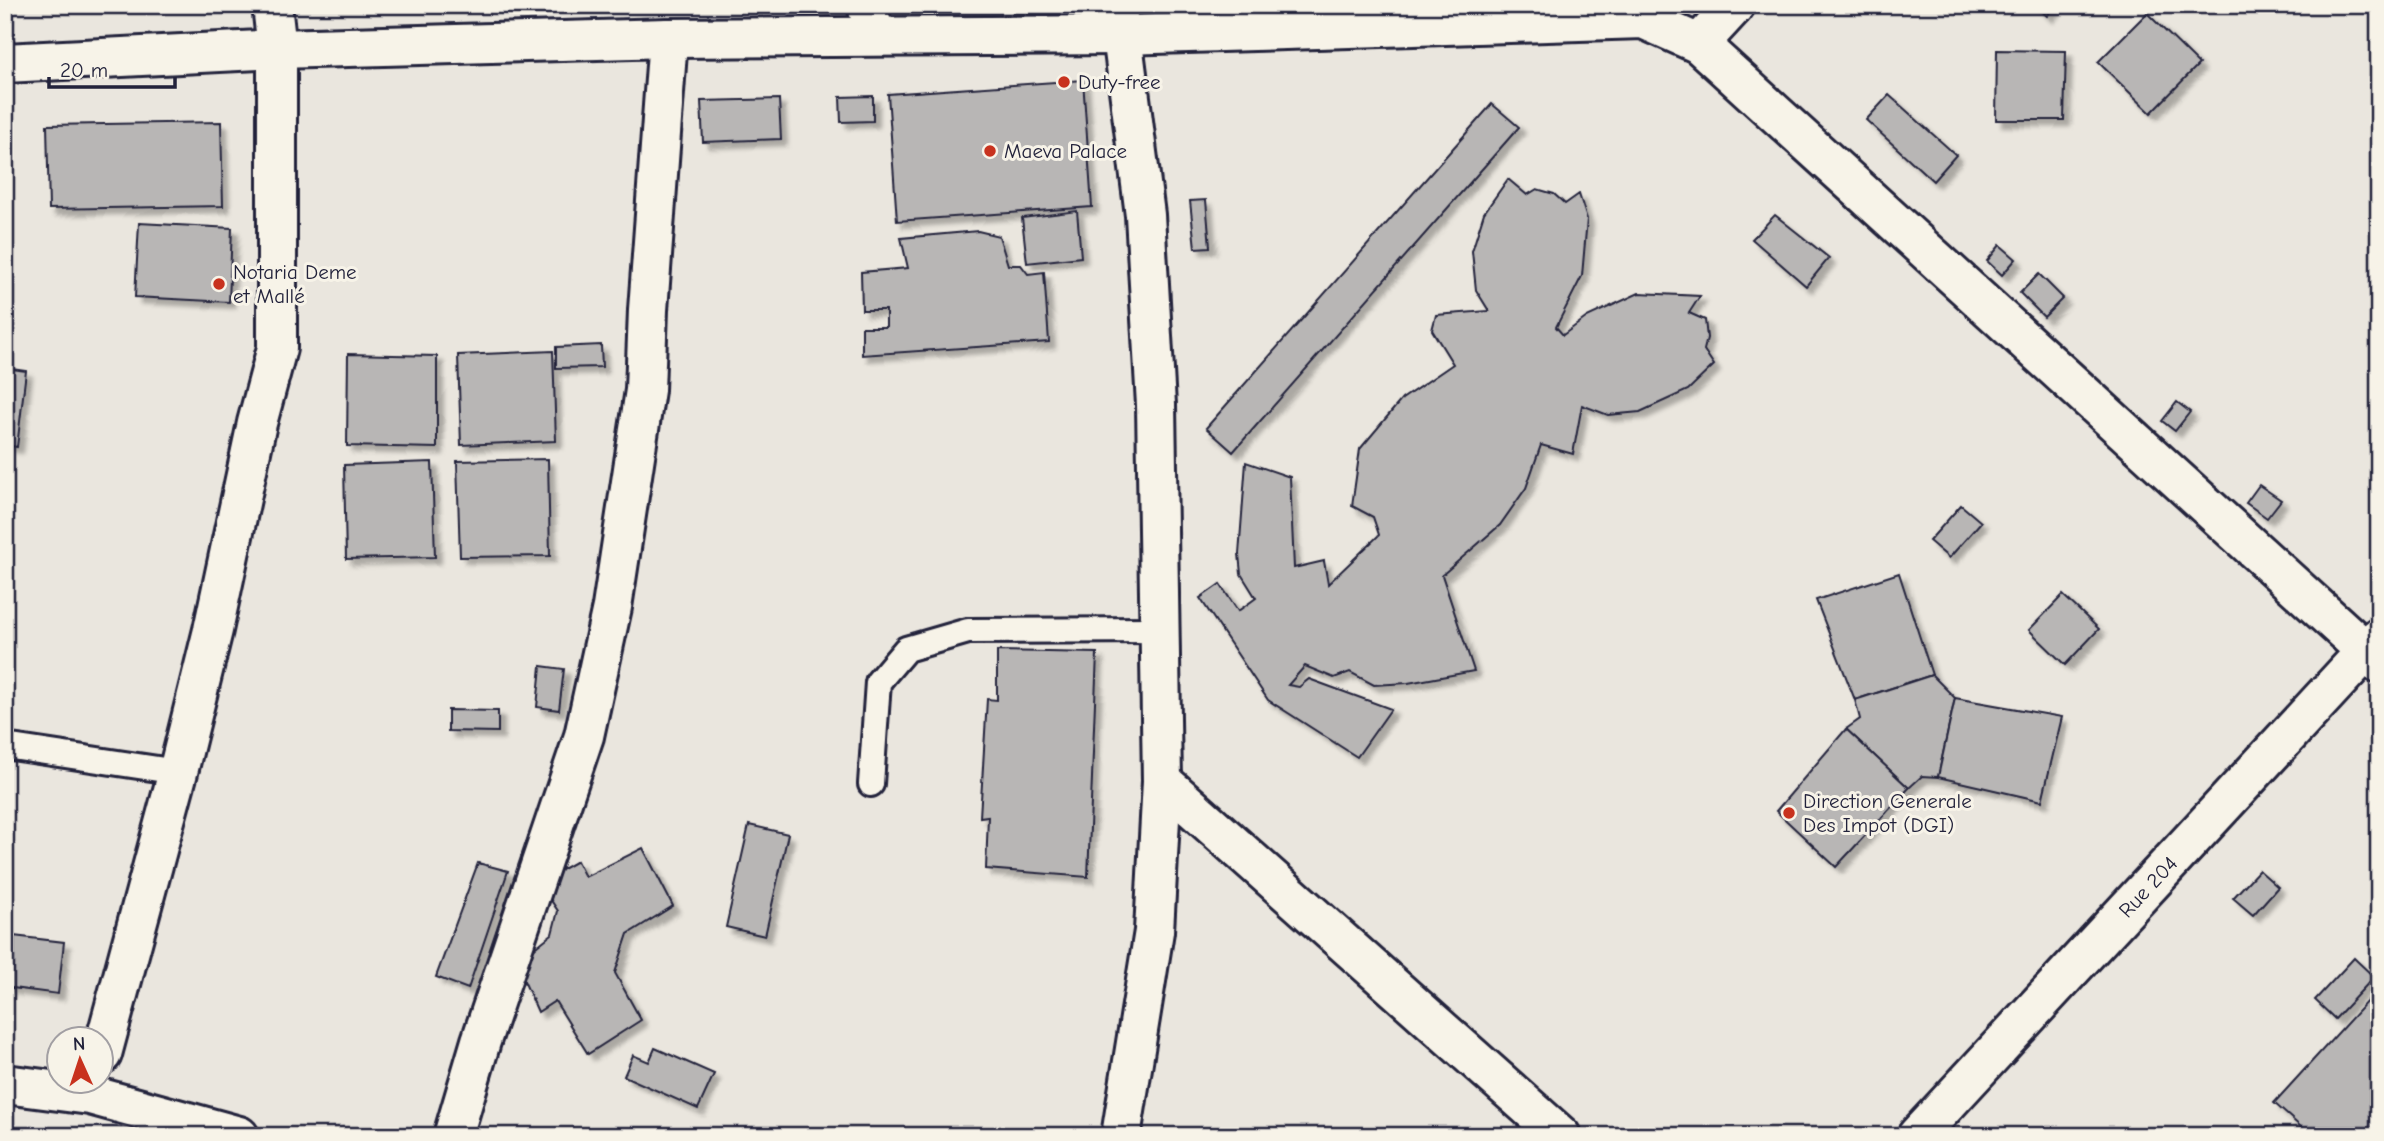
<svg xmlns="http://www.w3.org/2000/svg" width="2384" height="1141" viewBox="0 0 2384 1141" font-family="'Comic Neue',sans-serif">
  <defs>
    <filter id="shadow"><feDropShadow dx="6" dy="6" stdDeviation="2" flood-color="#0004"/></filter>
  </defs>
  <rect width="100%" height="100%" fill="#eae6de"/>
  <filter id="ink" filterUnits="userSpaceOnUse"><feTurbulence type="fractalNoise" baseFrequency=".0143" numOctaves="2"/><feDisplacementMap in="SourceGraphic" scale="14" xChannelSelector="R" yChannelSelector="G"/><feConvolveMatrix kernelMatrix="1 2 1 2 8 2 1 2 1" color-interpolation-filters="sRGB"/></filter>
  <g filter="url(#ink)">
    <g fill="#b8b6b5" stroke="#22223b" stroke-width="2" filter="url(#shadow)">
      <polygon points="2035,5 2056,5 2047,16"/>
      <polygon points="2147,13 2199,64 2151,113 2098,62"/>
      <polygon points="1997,50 2066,51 2064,120 1996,120"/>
      <polygon points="1083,80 1092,207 897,221 888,94"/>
      <polygon points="1889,95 1956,155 1933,181 1866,120"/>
      <polygon points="873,96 873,121 841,122 840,97"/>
      <polygon points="779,99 781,139 703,142 701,101"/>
      <polygon points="1492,104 1519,127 1233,452 1206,428"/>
      <polygon points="221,122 223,206 49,209 47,125"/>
      <polygon points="1508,179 1527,195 1537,189 1554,194 1565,204 1579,194 1587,219 1582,276 1556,327 1563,335 1587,317 1639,293 1700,296 1689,313 1705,320 1707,338 1704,350 1714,365 1688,390 1640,412 1608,415 1582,405 1573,454 1541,445 1526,488 1500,525 1442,575 1474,671 1408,683 1374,685 1350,672 1334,678 1305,666 1288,685 1299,687 1309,679 1391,709 1357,757 1268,700 1200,598 1220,584 1238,611 1256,598 1241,574 1239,554 1246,462 1290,477 1294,568 1324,561 1328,584 1379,535 1373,517 1352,506 1360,449 1402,399 1453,364 1432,330 1436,315 1489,311 1476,290 1472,251 1484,213"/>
      <polygon points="1206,200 1210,247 1195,248 1190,201"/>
      <polygon points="1077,211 1081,257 1027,263 1022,218"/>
      <polygon points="1775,215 1829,258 1806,286 1752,239"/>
      <polygon points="139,223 232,228 229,302 135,297"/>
      <polygon points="978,231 999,236 1008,265 1021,265 1028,274 1044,272 1049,342 862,355 862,327 886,327 886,310 862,310 861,272 908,268 901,238"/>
      <polygon points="2000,245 2016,259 2002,275 1987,261"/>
      <polygon points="2039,274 2063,298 2044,317 2020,293"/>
      <polygon points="601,345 602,367 556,368 556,347"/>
      <polygon points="553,351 556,441 461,445 458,355"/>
      <polygon points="348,354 437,356 437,448 347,446"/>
      <polygon points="5,368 26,371 17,447 5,445"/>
      <polygon points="2177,402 2190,412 2175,431 2162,421"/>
      <polygon points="548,459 550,556 460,557 457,461"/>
      <polygon points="432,462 435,557 346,559 344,465"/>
      <polygon points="2259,485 2281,500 2267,518 2246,503"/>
      <polygon points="1961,505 1981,522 1949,558 1929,541"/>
      <polygon points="1899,573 1932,675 1855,700 1816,600"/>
      <polygon points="2063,595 2099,629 2065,665 2029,630"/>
      <polygon points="997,651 1097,653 1088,877 986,869 988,816 980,817 987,699 997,700"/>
      <polygon points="541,666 564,669 559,710 537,707"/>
      <polygon points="1932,675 1955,698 1938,777 1922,776 1909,788 1846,729 1860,719 1855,700"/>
      <polygon points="1955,698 2062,717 2042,801 1938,777"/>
      <polygon points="448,710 498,711 498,732 448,731"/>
      <polygon points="1846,729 1909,788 1836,867 1776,811"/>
      <polygon points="749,825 788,834 765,936 726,927"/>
      <polygon points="643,848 673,906 628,934 615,973 641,1020 588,1054 555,1001 538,1012 516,963 552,934 558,911 539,882 577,861 585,877"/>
      <polygon points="478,863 508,871 468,989 436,977"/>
      <polygon points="2259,870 2278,887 2253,915 2233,898"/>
      <polygon points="5,935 64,942 58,994 5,987"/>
      <polygon points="2354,958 2374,977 2335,1019 2315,1000"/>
      <polygon points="2379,988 2379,1136 2311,1136 2274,1103"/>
      <polygon points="655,1048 714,1074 698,1109 624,1076 633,1055 649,1062"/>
    </g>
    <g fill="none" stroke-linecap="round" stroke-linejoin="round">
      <g stroke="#22223b" stroke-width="30">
        <g id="lane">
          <polyline points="5,746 178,772"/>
          <polyline points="871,784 878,682 906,649 968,631 1160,630"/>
        </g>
      </g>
      <g stroke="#22223b" stroke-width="44">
        <g id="street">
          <polyline points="867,5 875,36"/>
          <polyline points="1115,5 1122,35 1145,215 1156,405 1162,781 1154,931 1121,1136"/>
          <polyline points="1699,44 1735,5"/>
          <polyline points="1162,781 1561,1136"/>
          <polyline points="102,1054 178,772 213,630 257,423 277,348 277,49 272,5"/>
          <polyline points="5,1084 90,1095 239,1136"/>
          <polyline points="453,1136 481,1041 584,736 612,607 645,390 648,310 668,38"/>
          <polyline points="1917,1136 2379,637"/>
        </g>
      </g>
      <g stroke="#22223b" stroke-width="44">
        <polyline id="secondary" points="5,63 277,49 668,38 1122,35 1643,19 1699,44 2379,663"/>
      </g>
      <use href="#lane" stroke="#f7f3e8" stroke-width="24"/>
      <use href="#street" stroke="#f7f3e8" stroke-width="38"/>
      <use href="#secondary" stroke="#f7f3e8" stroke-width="38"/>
    </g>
  </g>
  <g fill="#c8321e" stroke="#f7f3e8" stroke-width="2.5">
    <circle cx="1064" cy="82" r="7"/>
    <circle cx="990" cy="151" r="7"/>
    <circle cx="219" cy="284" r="7"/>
    <circle cx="1789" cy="813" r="7"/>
  </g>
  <g text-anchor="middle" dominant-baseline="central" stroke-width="6" stroke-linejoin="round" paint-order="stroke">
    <g font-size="21" fill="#22223b" stroke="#f7f3e8" text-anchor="start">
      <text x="1078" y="82">Duty-free</text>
      <text x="1004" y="151">Maeva Palace</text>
      <text x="233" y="272">Notaria Deme<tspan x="233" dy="24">et Mallé</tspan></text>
      <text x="1803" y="801">Direction Generale<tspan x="1803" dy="24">Des Impot (DGI)</tspan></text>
    </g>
    <g font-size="21" fill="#22223b" stroke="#f7f3e8">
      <text transform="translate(2148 887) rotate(-47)">Rue 204</text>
    </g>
  </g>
  <rect width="2384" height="1141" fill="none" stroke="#f7f3e8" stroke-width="28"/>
  <rect x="14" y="14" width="2356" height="1113" fill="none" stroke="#22223b" stroke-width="2.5" filter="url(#ink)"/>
  <g transform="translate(80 1060) rotate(357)"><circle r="33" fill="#f7f3e8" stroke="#a29fa3" stroke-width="2"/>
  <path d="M0-5L12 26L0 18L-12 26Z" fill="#c8321e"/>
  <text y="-10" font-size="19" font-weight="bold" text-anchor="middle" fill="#22223b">N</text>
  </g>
  <path d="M49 77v10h126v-10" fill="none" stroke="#22223b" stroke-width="3.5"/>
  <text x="60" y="77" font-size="21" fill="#22223b" stroke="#f7f3e8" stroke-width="5" paint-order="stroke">20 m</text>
</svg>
